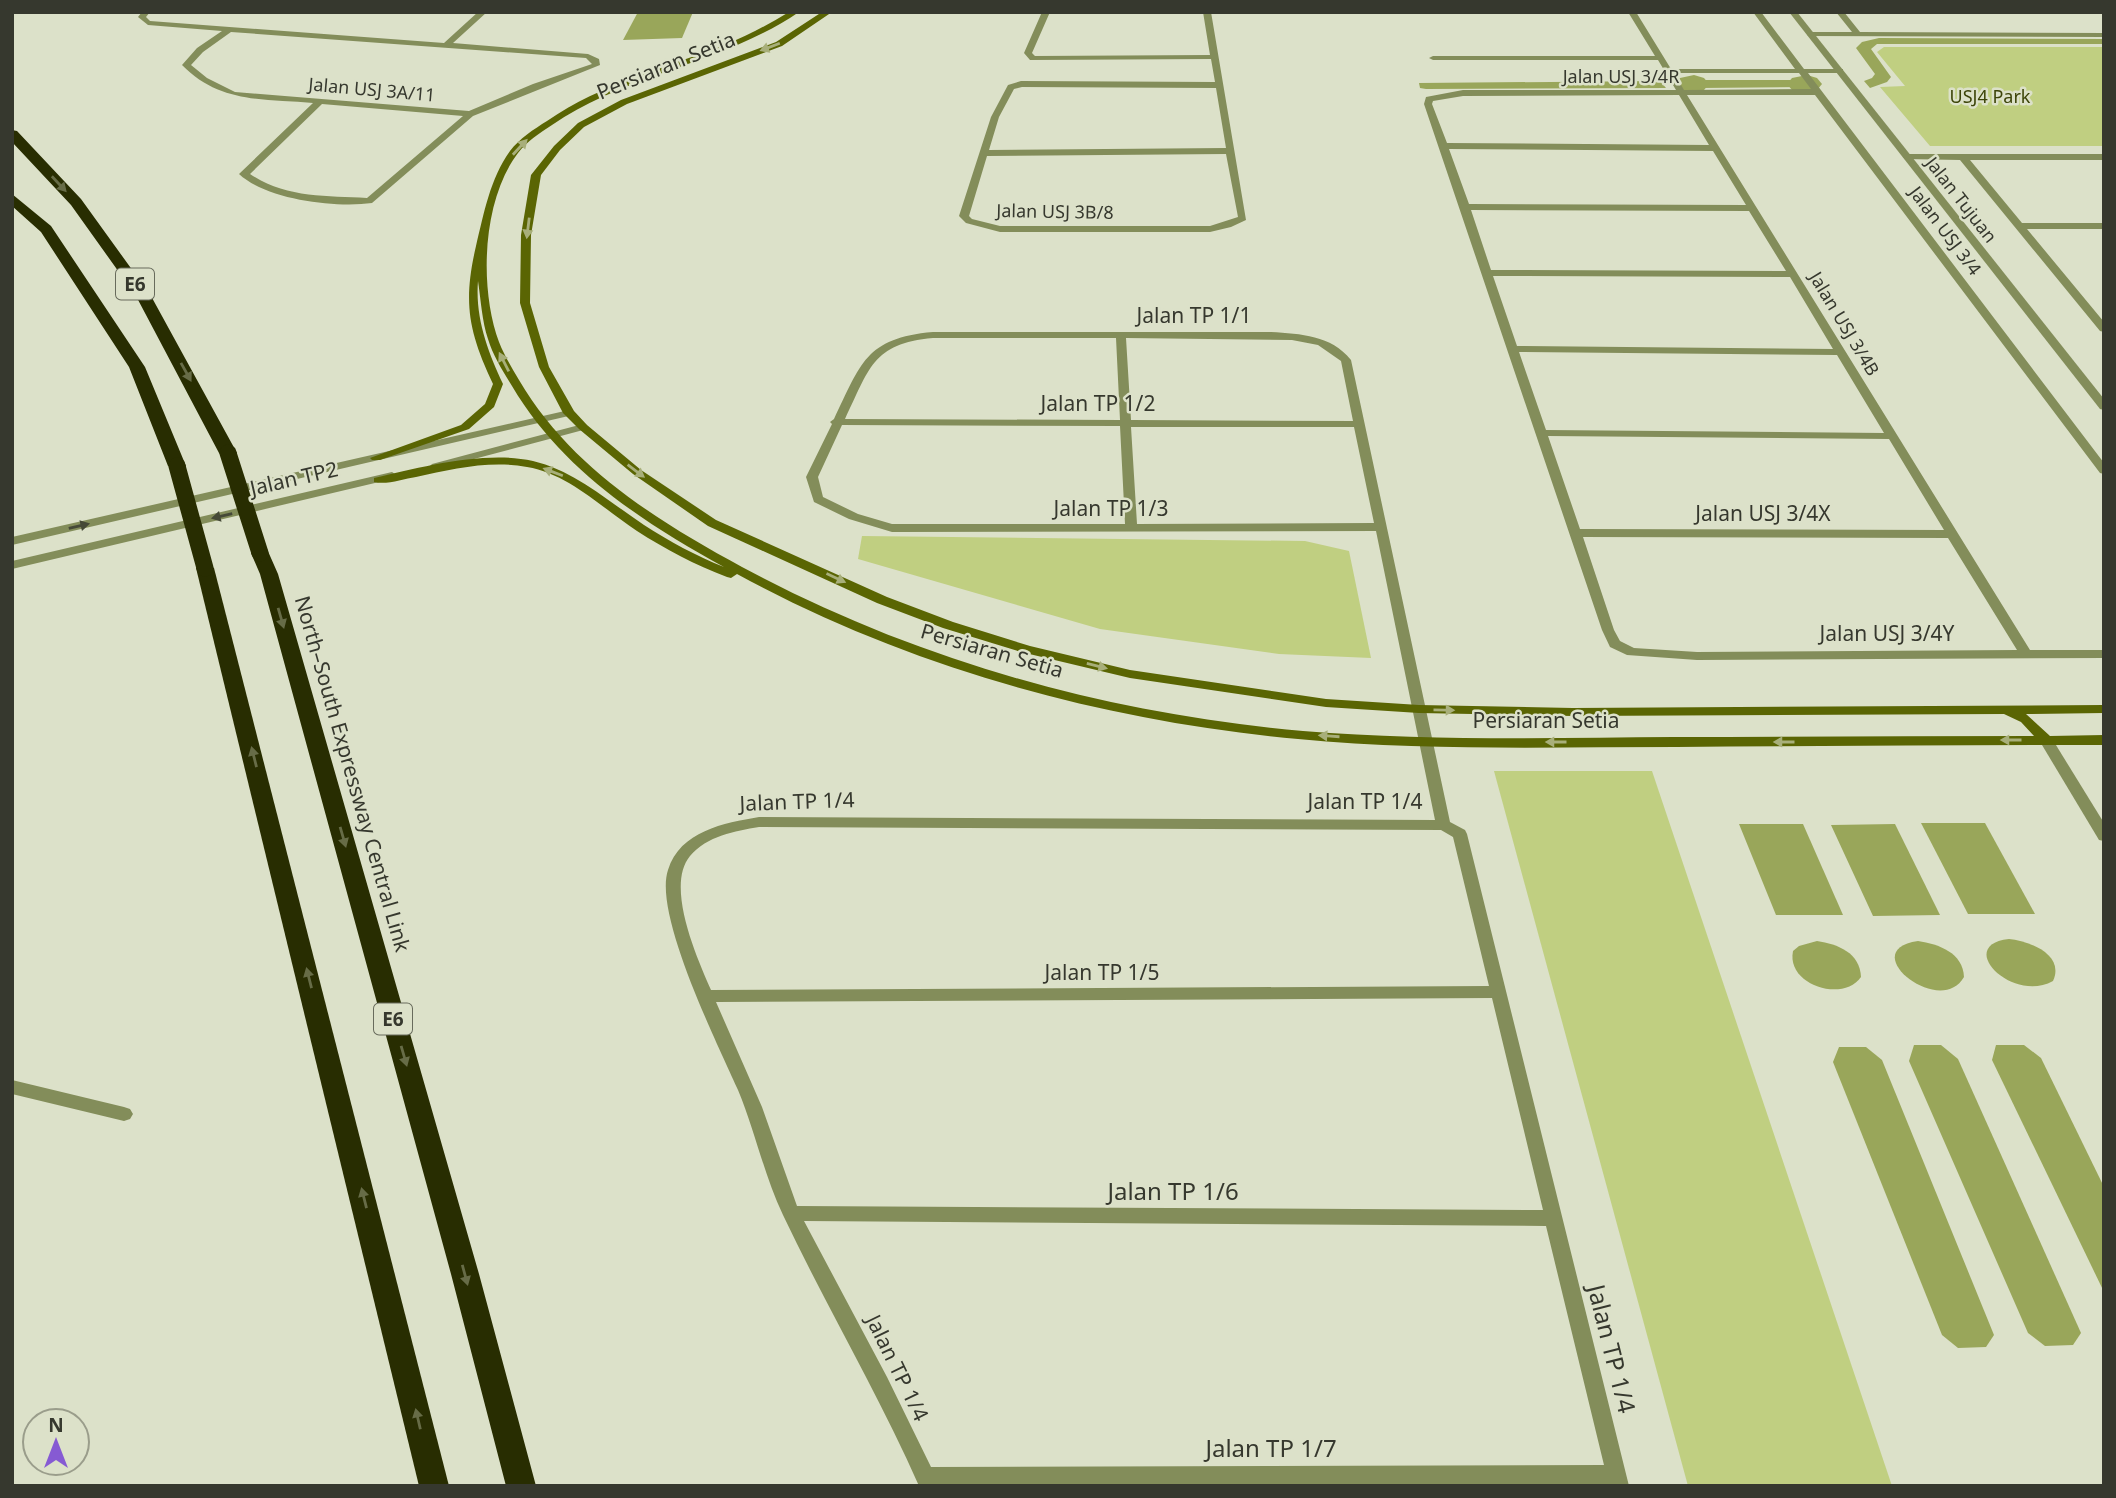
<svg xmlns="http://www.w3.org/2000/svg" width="2116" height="1498" font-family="'Noto Sans',sans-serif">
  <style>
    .green { fill: #c0cf81 }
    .water { fill: #99a65a }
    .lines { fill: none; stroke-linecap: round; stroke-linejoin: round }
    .river { fill: #99a65a; fill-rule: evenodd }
    .minor { fill: #838d5a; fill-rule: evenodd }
    .tertiary { fill: #838d5a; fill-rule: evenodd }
    .secondary { fill: #5a6503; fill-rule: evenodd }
    .motorway { fill: #282d01; fill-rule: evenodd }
    .motorway-bridge { stroke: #282d01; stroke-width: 17 }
    .oneway { fill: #a8af7a }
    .oneway2 { fill: #676c47 }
    .oneway3 { fill: #454937 }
    .labels { text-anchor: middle; stroke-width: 5; stroke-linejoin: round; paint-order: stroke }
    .far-street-label { font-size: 18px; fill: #36382e; stroke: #dce1c9 }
    .far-park-label { font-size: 18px; fill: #3c4408; stroke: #dce1c9 }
    .shield { fill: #dce1c9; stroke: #686b5c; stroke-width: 2 }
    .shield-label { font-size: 19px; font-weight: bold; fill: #36382e }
    .street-label { font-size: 21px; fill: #36382e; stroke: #dce1c9 }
    .near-street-label { font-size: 24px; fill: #36382e; stroke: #dce1c9 }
  </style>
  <rect width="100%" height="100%" fill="#dce1c9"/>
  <g class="green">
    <polygon points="1884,47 2104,47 2104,146 1930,146 1880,87 1905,86 1877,52"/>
    <polygon points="862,536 1305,541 1349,551 1371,658 1279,654 1100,629 858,559"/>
    <polygon points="1494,771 1652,771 1892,1486 1688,1486"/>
  </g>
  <g class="water">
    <polygon points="638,12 693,12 682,38 623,40"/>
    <polygon points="1879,38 2104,39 2104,44 1877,44 1871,49 1891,77 1887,82 1870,88 1864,81 1872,78 1875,74 1856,48 1862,42"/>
    <polygon points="1695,80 1796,80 1804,87 1700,88 1692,82"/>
    <polygon points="1660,81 1666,88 1426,89 1420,88 1419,83"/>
    <polygon points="1921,823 1985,823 2035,914 1968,914"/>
    <polygon points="1739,824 1803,824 1843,915 1776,915"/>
    <polygon points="1895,824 1940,915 1873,916 1831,825"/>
    <path d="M2009 939C2030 941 2065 955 2053 981 2012 1004 1954 945 2009 939Z"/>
    <path d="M1817 941C1838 944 1860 953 1861 977 1843 1003 1786 985 1793 951L1799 946Z"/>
    <path d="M1918 941C1939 944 1963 953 1964 977 1940 1019 1854 950 1918 941Z"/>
    <polygon points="1914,1045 1941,1045 1958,1059 2081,1333 2073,1345 2045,1346 2028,1333 1909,1061"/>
    <polygon points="1996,1045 2024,1045 2041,1058 2104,1187 2104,1292 1992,1060"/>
    <polygon points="1839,1047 1866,1047 1882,1060 1994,1335 1986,1347 1958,1348 1942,1335 1833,1062"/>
  </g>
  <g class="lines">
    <g class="river">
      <polygon points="1694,75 1704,78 1709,84 1704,90 1694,93 1680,90 1675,84 1680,78"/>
      <polygon points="1807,75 1817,78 1822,84 1817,90 1807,93 1792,90 1787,84 1792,78"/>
    </g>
    <g class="minor">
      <path d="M142 12H150L146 17 150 21 444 43 478 12H487L453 43 588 54 599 59 600 65 473 116 372 203C336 208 267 200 239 174L313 103C263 99 219 103 182 65L197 48 222 31 148 25 138 17ZM231 32 586 58 592 64 533 84 469 111 235 92 207 78 191 65 203 52ZM322 104 463 116 367 198C326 196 285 198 250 174Z"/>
      <path d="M1042 12H1050L1032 53 1035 56 1210 55 1203 12H1211L1246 220 1231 227 1210 232H1000L966 223 959 216 991 117 1008 85 1021 81 1215 82 1211 59 1030 60 1024 53ZM1022 87 1216 88 1226 148 989 150 999 117 1014 89ZM1226 154 1238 217 1210 226H1000L972 219 969 216 987 156Z"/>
      <path d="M1628 12H1636L1671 69H1795L1753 12H1761L1804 69H1843V73H1808L2104 463V474L2100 473 1815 95H1687L2030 650H2104V658L1697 660 1627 655 1610 647 1602 630 1424 104 1426 97 1463 90H1676L1658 60H1433L1429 58 1433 56H1655ZM1674 73H1799L1811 89 1684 90ZM1679 95 1709 145 1447 143 1432 104 1433 101 1463 96ZM1449 149 1713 151 1746 205 1469 204ZM1471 210 1749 211 1786 271 1491 270ZM1493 276 1790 277 1833 349 1517 346ZM1519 352 1837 355 1884 433 1546 430ZM1548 436 1889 439 1944 530 1580 529ZM1583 537 1948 538 2017 650 1697 652 1634 648 1620 641 1614 630Z"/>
      <polygon points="1836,12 1844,12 1860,32 2104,33 2104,37 1808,36 1807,34 1811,32 1852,32"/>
      <polygon points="1908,154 2104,154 2104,160 1970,160 2022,223 2104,223 2104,229 2027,229 2104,322 2104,332 2100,331 1960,160 1905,159 1903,157"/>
      <path d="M933 332H1271C1301 334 1331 335 1351 360L1450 822 1465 830 1467 834 1629 1486H1609L1608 1484 919 1486C878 1393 826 1306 783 1215 764 1175 755 1131 738 1090 718 1045 653 914 668 870 680 831 724 823 759 817L1435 820 1376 531 892 532 849 519 814 502 806 477 832 424 830 422 834 419C861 364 865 338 933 332ZM933 338H1116L1120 420 845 419C869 370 872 343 933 338ZM1126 338 1292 340 1318 345 1341 361 1353 421 1131 420ZM842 425 1120 426 1125 524H892L858 514 823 497 818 477ZM1131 427H1354L1374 523 1137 524ZM759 827 1441 830 1453 837 1489 986 711 990C697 958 665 886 690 856 707 836 735 831 759 827ZM1492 998 1543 1210 797 1206 762 1107 716 1002ZM804 1221 1546 1226 1604 1465 931 1467 887 1377Z"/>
      <polygon points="2046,735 2051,737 2104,823 2104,841 2099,840 2039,740"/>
      <polygon points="12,1080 124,1107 130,1109 133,1114 130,1119 124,1121 12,1094"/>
    </g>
    <g class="tertiary">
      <polygon points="1789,12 1797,12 2104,399 2104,410 2100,409"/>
      <polygon points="569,410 575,413 573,415 12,545 12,537"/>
      <polygon points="583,424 587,425 587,429 436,469 430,466 432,464"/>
      <polygon points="392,472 398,476 396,478 12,569 12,561"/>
    </g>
    <path class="secondary" d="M789 12H799C723 64 628 73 552 125 540 133 527 141 518 153 482 200 479 288 499 342 504 355 512 368 519 380 570 467 656 520 742 567 914 660 1108 714 1303 731 1427 741 1551 738 1674 737 1794 737 1914 736 2034 736L2021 722 2004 714 1573 716 1419 713 1326 707 1130 678 1021 652 943 628 877 603 708 526 633 474 579 429 563 413 539 367 520 303 521 235 531 175 554 146 578 123 621 100 776 42 822 12H832L782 46 627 104 584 127 560 150 541 175 531 235 530 303 549 367 574 411 587 425 641 470 716 520 887 597 953 622 1030 646 1130 670 1326 699 1419 705 1573 708 2104 705V713L2026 714 2050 736 2104 735V745C1961 745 1819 746 1676 747 1550 747 1424 751 1298 739 1103 721 909 668 737 574L731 578 727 577C695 565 665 549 637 531 602 508 569 474 527 467 490 460 452 469 416 477 403 479 387 485 374 482V478C421 467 486 450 533 461 575 471 608 501 644 525 669 541 696 556 724 567 642 522 561 469 512 386 503 371 493 356 488 339 482 321 481 301 478 281 475 318 488 352 503 384L494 407 469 429 380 460H372L370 458 461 425 485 404 493 384C468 331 463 302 476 246 484 213 490 179 510 151 519 139 534 129 547 121 602 83 666 68 727 44 749 35 769 24 789 12Z"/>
    <g class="motorway">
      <polygon points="12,130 17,131 81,199 151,296 237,453 234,457 222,457 219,453 136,296 71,205 12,142"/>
      <polygon points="12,194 51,226 145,367 186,466 183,470 177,471 168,466 129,367 41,232 12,206"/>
      <polygon points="260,547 267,549 278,574 479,1274 536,1486 506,1486 451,1274 260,574 251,553"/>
      <polygon points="205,562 214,568 449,1486 419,1486 196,568"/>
    </g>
    <g class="motorway-bridge">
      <polyline points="228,453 260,553"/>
      <polyline points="177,466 205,568"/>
    </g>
  </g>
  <defs><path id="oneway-solid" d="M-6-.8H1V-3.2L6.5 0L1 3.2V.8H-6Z" transform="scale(1.75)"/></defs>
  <g class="oneway">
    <use href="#oneway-solid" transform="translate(770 47) rotate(159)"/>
    <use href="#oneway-solid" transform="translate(520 147) rotate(-47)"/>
    <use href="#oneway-solid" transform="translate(528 228) rotate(97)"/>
    <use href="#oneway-solid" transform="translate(504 362) rotate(-117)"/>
    <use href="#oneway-solid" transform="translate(636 471) rotate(37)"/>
    <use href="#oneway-solid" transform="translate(553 472) rotate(-159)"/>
    <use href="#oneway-solid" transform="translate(836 578) rotate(25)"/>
    <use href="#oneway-solid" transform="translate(1097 666) rotate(14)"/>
    <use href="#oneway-solid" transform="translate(1444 710) rotate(1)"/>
    <use href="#oneway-solid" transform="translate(1329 736) rotate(-176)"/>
    <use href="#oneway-solid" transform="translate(2011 740) rotate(180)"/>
    <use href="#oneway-solid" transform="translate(1556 742) rotate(-180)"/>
    <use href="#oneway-solid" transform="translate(1784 742) rotate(180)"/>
  </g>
  <g class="oneway2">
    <use href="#oneway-solid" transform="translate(59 184) rotate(47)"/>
    <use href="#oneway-solid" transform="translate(186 372) rotate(61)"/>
    <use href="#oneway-solid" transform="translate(281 618) rotate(74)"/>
    <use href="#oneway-solid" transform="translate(254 757) rotate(-104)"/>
    <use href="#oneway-solid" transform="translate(343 837) rotate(74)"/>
    <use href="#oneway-solid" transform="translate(309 978) rotate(-104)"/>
    <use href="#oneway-solid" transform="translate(404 1056) rotate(74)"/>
    <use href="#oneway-solid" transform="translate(364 1198) rotate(-104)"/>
    <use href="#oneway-solid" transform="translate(465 1275) rotate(75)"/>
    <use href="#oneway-solid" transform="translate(418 1419) rotate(-103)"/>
  </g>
  <g class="oneway3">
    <use href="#oneway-solid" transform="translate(222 516) rotate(167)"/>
    <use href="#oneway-solid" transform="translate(79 526) rotate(-13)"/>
  </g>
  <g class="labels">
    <g class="far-street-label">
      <text x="1621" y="83">Jalan USJ 3/4R</text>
      <text transform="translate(372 90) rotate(5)" y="6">Jalan USJ 3A/11</text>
      <text transform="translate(1961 200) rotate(52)" y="6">Jalan Tujuan</text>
      <text transform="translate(1055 212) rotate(1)" y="6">Jalan USJ 3B/8</text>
      <text transform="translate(1945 231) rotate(53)" y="6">Jalan USJ 3/4</text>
      <text transform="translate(1844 324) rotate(59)" y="6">Jalan USJ 3/4B</text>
    </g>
    <g class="far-park-label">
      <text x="1990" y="103">USJ4 Park</text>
    </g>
    <g class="shield">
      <rect x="116" y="268.5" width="38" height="31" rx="5"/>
      <rect x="374" y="1003.5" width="38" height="31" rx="5"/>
    </g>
    <g class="shield-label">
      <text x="135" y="291">E6</text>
      <text x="393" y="1026">E6</text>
    </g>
    <g class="street-label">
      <text transform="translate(666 66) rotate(-22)" y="7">Persiaran Setia</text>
      <text x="1194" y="323">Jalan TP 1/1</text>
      <text x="1098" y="411">Jalan TP 1/2</text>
      <text transform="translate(294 479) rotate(-13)" y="7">Jalan TP2</text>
      <text x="1111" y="516">Jalan TP 1/3</text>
      <text x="1763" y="521">Jalan USJ 3/4X</text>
      <text x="1887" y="641">Jalan USJ 3/4Y</text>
      <text transform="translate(992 651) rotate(16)" y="7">Persiaran Setia</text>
      <text x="1546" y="728">Persiaran Setia</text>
      <text transform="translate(352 774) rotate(74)" y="7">North–South Expressway Central Link</text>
      <text transform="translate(797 802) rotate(-2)" y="7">Jalan TP 1/4</text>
      <text x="1365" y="809">Jalan TP 1/4</text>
      <text x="1102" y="980">Jalan TP 1/5</text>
      <text transform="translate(897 1368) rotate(64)" y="7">Jalan TP 1/4</text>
    </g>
    <g class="near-street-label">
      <text x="1173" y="1200">Jalan TP 1/6</text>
      <text transform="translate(1611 1349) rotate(76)" y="8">Jalan TP 1/4</text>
      <text x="1271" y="1457">Jalan TP 1/7</text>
    </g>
  </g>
  <rect width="2116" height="1498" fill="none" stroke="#36382e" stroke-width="28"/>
  <g transform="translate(56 1442)"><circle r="33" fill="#dce1c9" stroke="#9a9d8b" stroke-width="2"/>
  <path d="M0-5L12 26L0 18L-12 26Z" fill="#865ad3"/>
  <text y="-10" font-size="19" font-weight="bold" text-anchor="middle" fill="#36382e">N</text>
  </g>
</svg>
